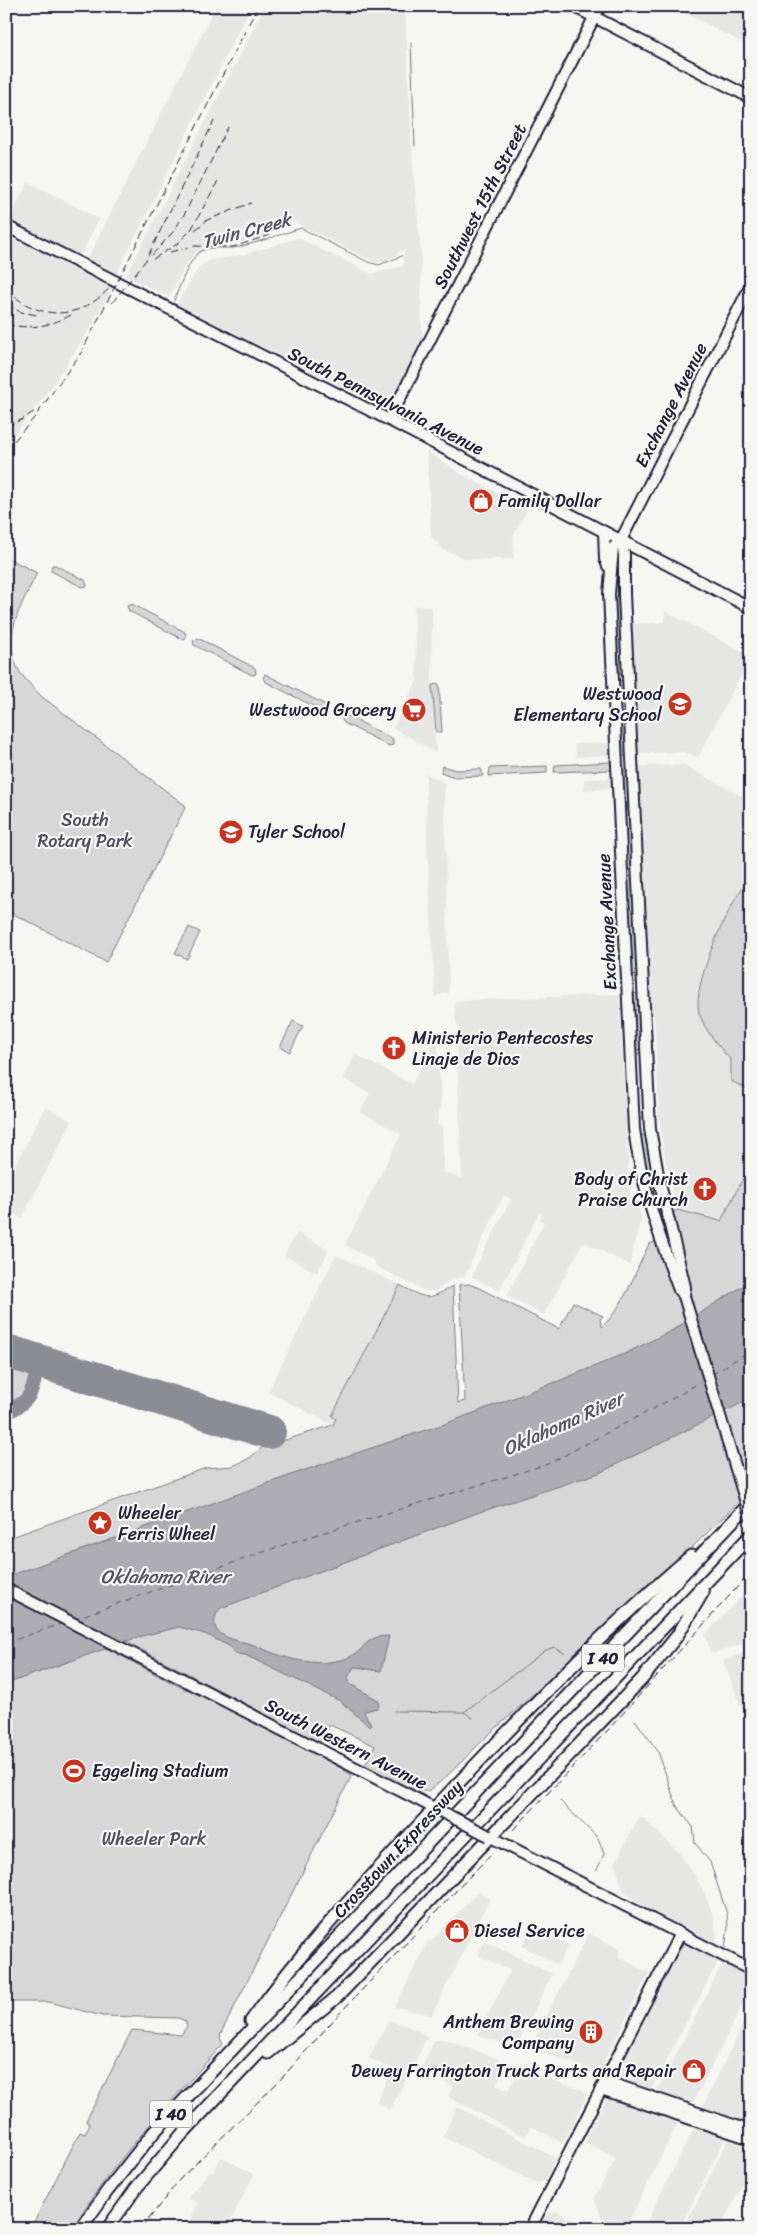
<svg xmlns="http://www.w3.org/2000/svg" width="757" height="2235" font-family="Sriracha,sans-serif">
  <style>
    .built { fill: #e6e6e4 }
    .green { fill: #d7d7d7; stroke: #7c7c89 }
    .water { fill: #adadb3; stroke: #757583 }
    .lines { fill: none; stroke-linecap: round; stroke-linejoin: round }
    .stream { stroke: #757583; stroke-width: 1 }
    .ferry { stroke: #535365; stroke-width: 1; stroke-dasharray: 6 5; stroke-linecap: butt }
    .taxiway { stroke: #8c8c96; stroke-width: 14 }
    .runway { stroke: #8c8c96; stroke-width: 34 }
    .major-casing { stroke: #22223b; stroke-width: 14 }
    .highway-casing { stroke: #22223b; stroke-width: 15 }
    .major { stroke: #f6f6f2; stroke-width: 10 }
    .highway { stroke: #f6f6f2; stroke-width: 11 }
    .rail { stroke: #22223b; stroke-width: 1; stroke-dasharray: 8 4; stroke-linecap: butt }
    .major-bridge-casing { stroke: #22223b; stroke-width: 14; stroke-linecap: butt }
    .major-bridge { stroke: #f6f6f2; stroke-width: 10 }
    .labels { text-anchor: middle; stroke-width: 4.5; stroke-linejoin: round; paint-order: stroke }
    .shield { fill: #f6f6f2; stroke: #626272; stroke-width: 1 }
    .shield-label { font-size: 16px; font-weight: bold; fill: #22223b }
    .street-label { font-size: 18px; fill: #22223b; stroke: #f6f6f2 }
    .poi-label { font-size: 18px; fill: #22223b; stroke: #f6f6f2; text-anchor: start }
    .park-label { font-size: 18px; fill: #4f4f62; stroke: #f6f6f2 }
    .water-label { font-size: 19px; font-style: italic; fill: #535365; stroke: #f6f6f2 }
  </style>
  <rect width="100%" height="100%" fill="#f6f6f2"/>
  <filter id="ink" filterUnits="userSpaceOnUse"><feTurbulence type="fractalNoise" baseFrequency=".02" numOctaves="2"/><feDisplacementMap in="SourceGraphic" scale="10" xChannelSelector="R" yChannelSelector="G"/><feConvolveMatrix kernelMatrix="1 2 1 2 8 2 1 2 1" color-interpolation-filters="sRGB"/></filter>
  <g filter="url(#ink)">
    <g class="built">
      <polygon points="216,6 251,6 116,275 89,261 89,256"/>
      <polygon points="265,6 405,6 412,155 421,255 422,344 389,406 385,408 177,304 199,267 210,260 243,255 298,238 372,274 403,266 404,250 385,262 374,262 286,218 264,235 238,243 210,243 196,252 186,265 169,297 126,276"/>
      <polygon points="671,6 751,6 751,47"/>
      <polygon points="28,182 99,219 83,252 77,256 11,222 11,217"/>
      <polygon points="6,232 113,286 92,325 52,386 21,426 6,442"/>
      <polygon points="427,451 458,472 527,509 513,537 514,559 467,559 444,550 431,536"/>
      <polygon points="414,606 432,607 432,685 436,753 393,728 417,681"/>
      <polygon points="665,611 751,656 698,757 684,752 637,753 631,624 665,622"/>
      <polygon points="609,743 610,755 576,757 575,744"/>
      <polygon points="684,765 751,801 751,875 740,888 707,958 701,979 699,1012 719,1048 732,1060 731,1081 751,1091 751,1163 721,1221 677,1210 665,1158 659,1118 654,1015 647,1015 648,981 638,766"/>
      <polygon points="426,773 444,783 449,993 435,996 427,842"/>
      <polygon points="611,778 612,789 584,790 584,779"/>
      <polygon points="619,994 630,1198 638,1200 641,1217 630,1265 583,1242 544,1315 507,1296 544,1222 541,1220 542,1214 539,1213 499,1291 472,1277 475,1268 511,1199 504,1195 464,1277 452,1279 436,1291 425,1291 376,1266 373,1260 345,1245 401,1134 360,1112 370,1093 344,1079 355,1054 412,1084 432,1045 433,1042 438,1043 441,1102 437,1124 442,1126 444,1172 462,1178 456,1034 460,1030 456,1023 454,1001"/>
      <polygon points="45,1107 72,1121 22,1218 6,1210 6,1184"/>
      <polygon points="297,1233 324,1247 328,1252 317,1273 284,1255"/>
      <polygon points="336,1255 400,1285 332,1416 336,1419 333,1425 268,1392"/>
      <polygon points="751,1586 751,1641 712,1654 705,1635"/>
      <polygon points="751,1650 751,1704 742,1708 723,1661"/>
      <polygon points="640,1815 678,1852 693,1872 703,1890 713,1915 717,1934 716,1944 640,1905 623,1890 615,1863"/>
      <polygon points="478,1892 490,1898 432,2015 395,2007 428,1941 431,1941"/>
      <polygon points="532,1927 568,1945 558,1965 522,1946"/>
      <polygon points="589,1933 621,1950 618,1957 649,1973 599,2072 537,2051 534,2045 535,2039"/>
      <polygon points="485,1941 552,1974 516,2048 478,2035 510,1971 478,1955"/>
      <polygon points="683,1943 718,1962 651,2090 616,2077"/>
      <polygon points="724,1961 751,1975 751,1988 693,2102 687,2105 656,2093"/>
      <polygon points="751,2008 751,2128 704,2110 703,2106"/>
      <polygon points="389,2020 417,2030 427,2038 390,2110 376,2102 392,2069 369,2058"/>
      <polygon points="435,2040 446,2040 499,2059 503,2070 496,2085 508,2090 520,2069 582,2090 586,2097 563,2143 531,2126 525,2137 448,2097 453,2086 420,2070"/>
      <polygon points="607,2098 678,2123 626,2227 622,2228 602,2218 594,2199 616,2158 584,2142"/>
      <polygon points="457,2107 556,2158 545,2181 536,2183 443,2137"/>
      <polygon points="694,2128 725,2139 679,2229 643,2229"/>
      <polygon points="728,2140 751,2149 751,2167 720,2229 683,2229"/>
      <polygon points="221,2157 254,2174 229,2224 237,2229 185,2229 198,2203 187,2198 209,2172 213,2173"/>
      <polygon points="555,2211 582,2225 580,2229 540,2229 548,2214"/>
    </g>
    <g class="green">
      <path d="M6 557 37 573C24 600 4 631 15 662 19 675 32 686 41 696L186 806 106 962 6 910Z"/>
      <polygon points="52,565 55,565 85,580 87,586 82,587 51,571"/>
      <polygon points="617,596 620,602 625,674 615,674 613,602"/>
      <polygon points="132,604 185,632 186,638 182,639 129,611 127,606"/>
      <polygon points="198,638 255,668 256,674 252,675 194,645 193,641"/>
      <polygon points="265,674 324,704 325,708 321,710 266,682 263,678"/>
      <polygon points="624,680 628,755 621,757 616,681"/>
      <polygon points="439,684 442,732 436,732 432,685"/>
      <polygon points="343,716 348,716 393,739 393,745 389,746 344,723 342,720"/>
      <polygon points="611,762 612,770 554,772 555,765"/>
      <polygon points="442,766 456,770 481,769 483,776 454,777 441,772"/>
      <polygon points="547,766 547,773 489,776 490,768"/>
      <path d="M624 770 627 772C629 821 634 871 636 921L633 924 628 923 622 771Z"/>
      <path d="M751 875V1091L731 1081V1060C720 1049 704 1029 699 1013 691 983 731 899 751 875Z"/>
      <polygon points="189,927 200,932 187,959 175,953"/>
      <polygon points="630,931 636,933 637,982 630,983 629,933"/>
      <polygon points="631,993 639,994 642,1050 639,1054 635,1054"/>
      <polygon points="293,1021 303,1026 290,1052 280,1047"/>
      <polygon points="644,1135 647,1138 658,1200 650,1193 639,1137"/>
      <path d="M751 1163V1490C668 1572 581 1652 494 1730 483 1739 436 1790 427 1791 411 1793 380 1772 365 1765L375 1746 330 1725 320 1743 125 1641 106 1648 184 1689 191 1690 329 1761 352 1775 221 2033 220 2038 223 2044C169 2104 113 2160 72 2229L31 2228 80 2132 85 2134 90 2124 86 2121 132 2030 181 2035 187 2026 185 2021 178 2018 102 2016 49 2002H6V1539L206 1468 233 1466 248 1459 263 1447 333 1425 336 1419 332 1416 400 1285C428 1300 426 1301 453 1286L458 1403 465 1401 459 1285 469 1284 477 1287 559 1329 573 1302 603 1316 600 1319 602 1327C625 1305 635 1272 649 1244L655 1242 658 1244 677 1295 690 1291 671 1214 677 1210 721 1221Z"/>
      <path d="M6 1364 31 1373C25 1391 25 1396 6 1404Z"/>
    </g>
    <path class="water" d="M751 1281V1397L740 1404 599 1473 477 1513 221 1608C214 1615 211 1627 221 1634 231 1641 243 1641 254 1645 282 1658 316 1669 347 1658 368 1650 362 1636 389 1636L381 1671C371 1671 364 1667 354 1667L348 1677 350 1684 378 1700 379 1706 377 1708 365 1711 364 1713 372 1725 369 1726 340 1701 245 1655 235 1654 229 1646 205 1634 179 1627 138 1637 6 1684V1577L305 1470 447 1423 561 1380 622 1355 671 1331Z"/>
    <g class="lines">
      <g class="stream">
        <polyline points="411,43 415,146"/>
        <path d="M174 301C178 290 190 257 201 251 213 245 227 250 239 247 260 242 281 234 301 228L368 262 379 265 402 256"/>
        <polyline points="394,1711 464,1712 473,1718"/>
        <polyline points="464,1712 546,1650 554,1647 564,1653"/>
        <polyline points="635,1720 658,1751 676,1805 693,1827 695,1843 710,1862 727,1914 728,1928 725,1948"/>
        <polyline points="560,1801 598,1838 604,1854 597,1870"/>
      </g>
      <g class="ferry">
        <polyline points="713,1374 751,1350"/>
        <polyline points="74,1619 289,1543 548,1464 681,1394 703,1380"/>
        <polyline points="6,1643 63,1623"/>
      </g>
      <path class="taxiway" d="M6 1413C35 1400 32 1389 39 1361"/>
      <polyline class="runway" points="6,1351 269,1432"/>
      <defs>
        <g id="major">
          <polyline points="573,6 751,98"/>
          <polyline points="6,226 389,420 751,608"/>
          <polyline points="389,420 600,6"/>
          <polyline points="604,532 605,559 608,566"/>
          <polyline points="621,540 624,554 624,594 650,1129 659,1180 685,1287 684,1296"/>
          <path d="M684 1296 679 1290C659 1236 641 1185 634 1129L609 594 613 548 621 540 751 285"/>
          <polyline points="6,1589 442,1812"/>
          <polyline points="489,1836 751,1970"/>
          <polyline points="605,2081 751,2131"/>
          <polyline points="601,2089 751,2139"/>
          <polyline points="530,2229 680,1934"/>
        </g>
        <g id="highway">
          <path d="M251 2021C309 1940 378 1869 446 1796 525 1713 604 1630 691 1556"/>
          <polyline points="268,2053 337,1997 642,1679 677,1636 703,1592"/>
          <polyline points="80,2229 108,2190 154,2132 751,1502"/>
          <polyline points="107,2229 137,2187 183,2133 751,1535"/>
        </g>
      </defs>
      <use href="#major" class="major-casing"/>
      <use href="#highway" class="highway-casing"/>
      <use href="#major" class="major"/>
      <use href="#highway" class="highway"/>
      <g class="rail">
        <polyline points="195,230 207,220 251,203"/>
        <polyline points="170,252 194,246 233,247 270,235"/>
        <polyline points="152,255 173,232 185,213 228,127"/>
        <polyline points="153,259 177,244 191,230 219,179"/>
        <path d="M6 289C39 322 82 321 112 285"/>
        <polyline points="112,303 146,260 214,121"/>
        <polyline points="6,305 21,312 37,315"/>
        <path d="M6 324C30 330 50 326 71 315"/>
        <polyline points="6,427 23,419 35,411"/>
        <polyline points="6,450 34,418 81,353 258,6"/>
        <polyline points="513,1830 607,1731 751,1572"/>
        <polyline points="141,2229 180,2179 280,2080 338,2015 493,1852"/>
      </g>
      <defs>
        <g id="major-bridge">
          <polyline points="684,1296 751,1519"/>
          <polyline points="442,1812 489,1836"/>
        </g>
      </defs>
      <use href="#major-bridge" class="major-bridge-casing"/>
      <use href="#major-bridge" class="major-bridge"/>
    </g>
  </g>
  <defs>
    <symbol id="shop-disc" viewBox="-11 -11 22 22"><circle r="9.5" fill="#c8321e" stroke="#f6f6f2"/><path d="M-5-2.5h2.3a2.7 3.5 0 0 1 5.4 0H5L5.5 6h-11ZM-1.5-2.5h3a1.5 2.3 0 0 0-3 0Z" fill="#fff"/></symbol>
    <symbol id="school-disc" viewBox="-11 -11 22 22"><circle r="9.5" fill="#c8321e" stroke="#f6f6f2"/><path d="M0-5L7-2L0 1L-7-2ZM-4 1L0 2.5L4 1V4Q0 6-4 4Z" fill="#fff"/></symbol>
    <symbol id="supermarket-disc" viewBox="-11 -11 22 22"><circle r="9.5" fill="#c8321e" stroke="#f6f6f2"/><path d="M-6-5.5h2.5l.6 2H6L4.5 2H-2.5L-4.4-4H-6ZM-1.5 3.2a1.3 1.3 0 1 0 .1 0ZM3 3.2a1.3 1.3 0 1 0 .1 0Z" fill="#fff"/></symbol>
    <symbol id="church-disc" viewBox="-11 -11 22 22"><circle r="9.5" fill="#c8321e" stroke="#f6f6f2"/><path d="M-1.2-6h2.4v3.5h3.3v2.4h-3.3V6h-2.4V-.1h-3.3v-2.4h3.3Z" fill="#fff"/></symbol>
    <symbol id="sight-disc" viewBox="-11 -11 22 22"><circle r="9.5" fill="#c8321e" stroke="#f6f6f2"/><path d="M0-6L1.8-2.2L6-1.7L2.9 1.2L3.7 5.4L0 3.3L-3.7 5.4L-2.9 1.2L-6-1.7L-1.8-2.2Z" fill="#fff"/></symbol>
    <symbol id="stadium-disc" viewBox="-11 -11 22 22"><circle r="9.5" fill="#c8321e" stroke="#f6f6f2"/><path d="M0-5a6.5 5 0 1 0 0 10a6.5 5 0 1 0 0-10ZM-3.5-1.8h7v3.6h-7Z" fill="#fff"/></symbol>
    <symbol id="building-disc" viewBox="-11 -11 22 22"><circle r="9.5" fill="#c8321e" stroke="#f6f6f2"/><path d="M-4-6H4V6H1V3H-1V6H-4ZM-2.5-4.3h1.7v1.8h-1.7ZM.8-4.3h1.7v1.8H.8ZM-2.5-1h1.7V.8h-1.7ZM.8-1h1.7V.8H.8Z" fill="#fff"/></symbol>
  </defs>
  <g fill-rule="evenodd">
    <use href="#shop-disc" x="467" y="487" width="28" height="28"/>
    <use href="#school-disc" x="666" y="690" width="28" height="28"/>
    <use href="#supermarket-disc" x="400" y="696" width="28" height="28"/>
    <use href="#school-disc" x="217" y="818" width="28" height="28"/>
    <use href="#church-disc" x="380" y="1034" width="28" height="28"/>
    <use href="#church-disc" x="691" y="1175" width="28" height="28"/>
    <use href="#sight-disc" x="86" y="1509" width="28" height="28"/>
    <use href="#stadium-disc" x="60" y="1757" width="28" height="28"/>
    <use href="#shop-disc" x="443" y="1917" width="28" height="28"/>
    <use href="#building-disc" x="577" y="2018" width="28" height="28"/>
    <use href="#shop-disc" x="680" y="2057" width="28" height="28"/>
  </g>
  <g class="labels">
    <g class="shield">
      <rect x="582" y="1644.5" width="42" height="27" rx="4"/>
      <rect x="150" y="2100.5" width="42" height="27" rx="4"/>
    </g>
    <g class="shield-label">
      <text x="603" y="1664">I 40</text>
      <text x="171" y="2120">I 40</text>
    </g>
    <g class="street-label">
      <text transform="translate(480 206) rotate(-63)" y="6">Southwest 15th Street</text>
      <text transform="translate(386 401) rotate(27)" y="6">South Pennsylvania Avenue</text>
      <text transform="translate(671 405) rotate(-63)" y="6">Exchange Avenue</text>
      <text transform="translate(607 922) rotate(-93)" y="6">Exchange Avenue</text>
      <text transform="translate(346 1744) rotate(27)" y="6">South Western Avenue</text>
      <text transform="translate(398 1849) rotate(-47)" y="6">Crosstown Expressway</text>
    </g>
    <g class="poi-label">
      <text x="498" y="507">Family Dollar</text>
      <text x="662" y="700" text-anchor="end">Westwood<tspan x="662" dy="21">Elementary School</tspan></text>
      <text x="396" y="716" text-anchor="end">Westwood Grocery</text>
      <text x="248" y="838">Tyler School</text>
      <text x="412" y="1044">Ministerio Pentecostes<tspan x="412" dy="21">Linaje de Dios</tspan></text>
      <text x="688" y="1185" text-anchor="end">Body of Christ<tspan x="688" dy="21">Praise Church</tspan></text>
      <text x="118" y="1519">Wheeler<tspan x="118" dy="21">Ferris Wheel</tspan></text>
      <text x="92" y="1777">Eggeling Stadium</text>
      <text x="474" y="1937">Diesel Service</text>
      <text x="574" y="2028" text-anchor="end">Anthem Brewing<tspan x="574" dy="21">Company</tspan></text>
      <text x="676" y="2077" text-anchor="end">Dewey Farrington Truck Parts and Repair</text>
    </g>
    <g class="park-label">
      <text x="85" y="826">South<tspan x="85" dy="21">Rotary Park</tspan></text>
      <text x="154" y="1845">Wheeler Park</text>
    </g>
    <g class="water-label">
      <text transform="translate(246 230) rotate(-15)" y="7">Twin Creek</text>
      <text transform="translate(563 1423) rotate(-24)" y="7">Oklahoma River</text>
      <text x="165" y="1583">Oklahoma River</text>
    </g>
  </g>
  <rect width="757" height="2235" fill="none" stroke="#f6f6f2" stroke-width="25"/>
  <rect x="12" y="12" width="732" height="2210" fill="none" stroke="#22223b" stroke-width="2" filter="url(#ink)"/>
</svg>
